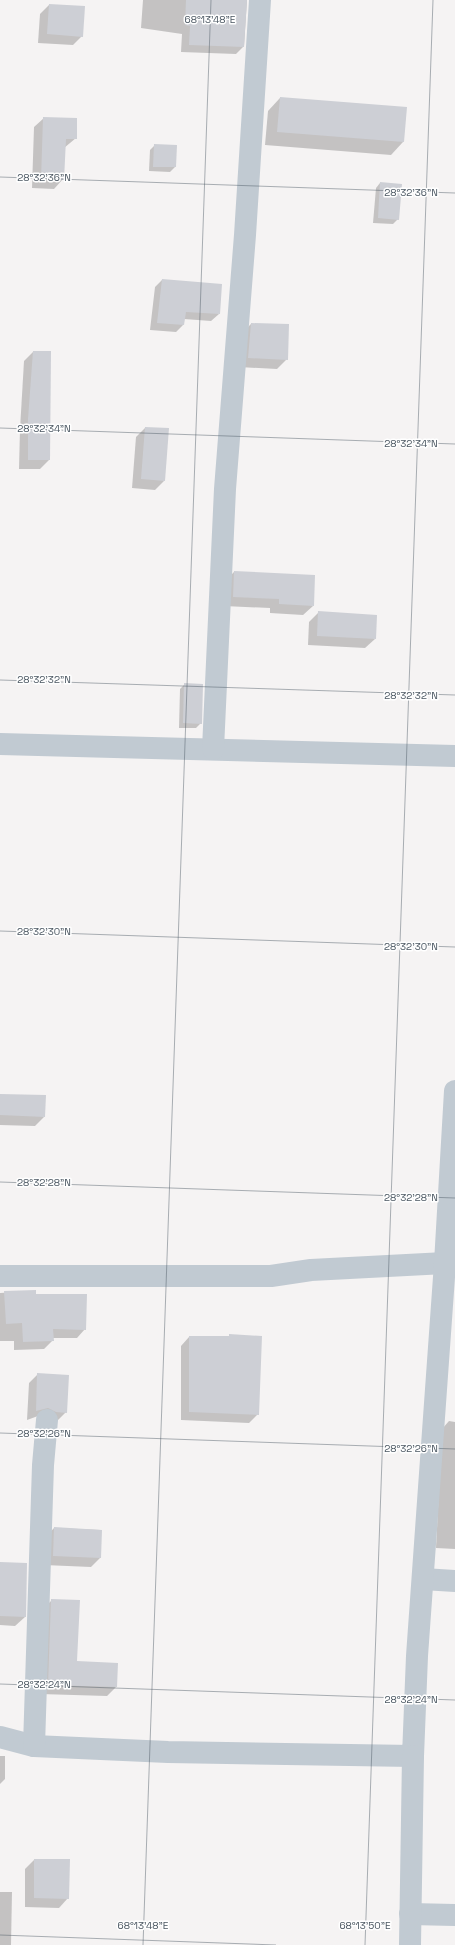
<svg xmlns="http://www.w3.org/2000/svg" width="455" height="1945" font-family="'Space Grotesk',sans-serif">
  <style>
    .shadow { fill: #0003 }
    .building { fill: #cdcfd5 }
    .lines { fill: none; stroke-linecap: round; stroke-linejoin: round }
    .minor { stroke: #c1cad2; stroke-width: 22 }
    .ticks { fill: none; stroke: #4a5661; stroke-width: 1; stroke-opacity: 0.45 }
    .ticks-label { font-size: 10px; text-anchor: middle; fill: #4a5661; stroke: #fff; stroke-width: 3; stroke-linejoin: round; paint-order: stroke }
  </style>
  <rect width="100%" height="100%" fill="#f5f3f3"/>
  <g class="shadow">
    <polygon points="143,0 247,0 244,46 236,54 181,52 182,34 141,28"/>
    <polygon points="49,5 84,7 82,36 73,45 38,43 40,14"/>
    <polygon points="280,98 406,108 403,142 391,155 265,145 268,111"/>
    <polygon points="44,118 76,138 64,148 63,179 54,189 32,188 34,127"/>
    <polygon points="155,145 175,167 170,172 149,171 150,150"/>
    <polygon points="380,183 398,219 393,224 373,223 376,188"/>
    <polygon points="162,280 219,314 211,321 184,319 183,325 176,332 150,330 155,287"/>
    <polygon points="251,324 287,359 277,369 239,367 242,333"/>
    <polygon points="33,352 49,460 40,469 19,469 20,429 24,361"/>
    <polygon points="145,428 164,481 155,490 132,488 136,437"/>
    <polygon points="234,572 313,606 303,615 270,613 270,608 224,606 225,581"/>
    <polygon points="319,612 375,639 365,648 308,645 309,622"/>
    <polygon points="185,684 201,723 196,728 179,728 180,689"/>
    <polygon points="0,1095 44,1117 35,1126 0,1125"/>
    <polygon points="35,1291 35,1295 85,1329 77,1338 53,1338 53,1340 44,1349 14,1350 14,1341 0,1341 0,1293"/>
    <polygon points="230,1335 258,1414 249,1423 181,1420 181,1346 189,1337 228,1337"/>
    <polygon points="38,1374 66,1412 57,1421 38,1416 27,1420 29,1383"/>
    <polygon points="449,1421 455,1422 455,1549 436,1548 442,1429"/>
    <polygon points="54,1528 101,1530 100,1558 91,1567 44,1565 45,1538"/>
    <polygon points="0,1563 25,1617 15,1626 0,1625"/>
    <polygon points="52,1600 76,1662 116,1687 107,1696 40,1694 42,1610"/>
    <polygon points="0,1756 5,1756 5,1779 0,1784"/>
    <polygon points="34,1860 68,1898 59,1908 25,1907 25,1869"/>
    <polygon points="0,1892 12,1892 11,1945 0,1945"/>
  </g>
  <g class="building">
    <polygon points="186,0 247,0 244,47 189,45 190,26 185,25"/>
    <polygon points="49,4 85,6 83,37 47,34"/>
    <polygon points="280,97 407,107 404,142 277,132"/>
    <polygon points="43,117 77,118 77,139 66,139 64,180 41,179"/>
    <polygon points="154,144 177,145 176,167 153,167"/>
    <polygon points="380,182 402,184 399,220 378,218"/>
    <polygon points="162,279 222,284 220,314 186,312 184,325 157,323"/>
    <polygon points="251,323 289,324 288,360 248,358"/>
    <polygon points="33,351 51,351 50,460 28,460 28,419"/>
    <polygon points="145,427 169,428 165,481 141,479"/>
    <polygon points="234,571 315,575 314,606 279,604 279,599 233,597"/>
    <polygon points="318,611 377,615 376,639 317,636"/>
    <polygon points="184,683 203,684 202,724 183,723"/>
    <polygon points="0,1094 46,1095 45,1117 0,1115"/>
    <polygon points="36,1290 36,1294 87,1294 86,1330 53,1329 54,1341 23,1342 22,1323 6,1324 4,1291"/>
    <polygon points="229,1334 262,1336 259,1415 189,1412 189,1336 229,1336"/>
    <polygon points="37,1373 69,1375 67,1413 56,1412 48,1408 36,1411"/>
    <polygon points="54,1527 102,1530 101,1558 53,1556"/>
    <polygon points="0,1562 27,1563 26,1617 0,1616"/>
    <polygon points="51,1599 80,1600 77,1661 118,1663 117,1687 48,1685"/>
    <polygon points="34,1859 70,1859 69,1899 34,1898"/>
  </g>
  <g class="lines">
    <g class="minor">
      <polyline points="0,744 455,756"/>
      <polyline points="213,749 225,489 245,235 260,0"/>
      <polyline points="0,1276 271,1276 311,1270 445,1263"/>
      <polyline points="423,1579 455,1581"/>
      <polyline points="0,1737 34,1746 168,1752 413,1756 417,1656 445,1263 455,1091"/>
      <polyline points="34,1746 43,1465 47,1420"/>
      <polyline points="410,1914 455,1915"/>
      <polyline points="410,1945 413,1756"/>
    </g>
  </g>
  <path class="ticks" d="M0 177 455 193M0 428 455 444M0 680 455 695M0 931 455 947M0 1182 455 1198M0 1433 455 1449M0 1684 455 1700M0 1935 276 1945M143 1945 211 0M365 1945 433 0"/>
  <g class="ticks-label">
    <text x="210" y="23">68°13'48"E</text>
    <text x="44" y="181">28°32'36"N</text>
    <text x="411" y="196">28°32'36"N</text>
    <text x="44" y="432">28°32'34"N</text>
    <text x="411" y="447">28°32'34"N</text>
    <text x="44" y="683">28°32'32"N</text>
    <text x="411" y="699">28°32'32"N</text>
    <text x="44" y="935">28°32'30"N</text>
    <text x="411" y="950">28°32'30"N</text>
    <text x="44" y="1186">28°32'28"N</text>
    <text x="411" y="1201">28°32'28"N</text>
    <text x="44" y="1437">28°32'26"N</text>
    <text x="411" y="1452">28°32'26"N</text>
    <text x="44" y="1688">28°32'24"N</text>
    <text x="411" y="1703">28°32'24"N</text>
    <text x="143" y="1929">68°13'48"E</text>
    <text x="365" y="1929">68°13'50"E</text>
  </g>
</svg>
